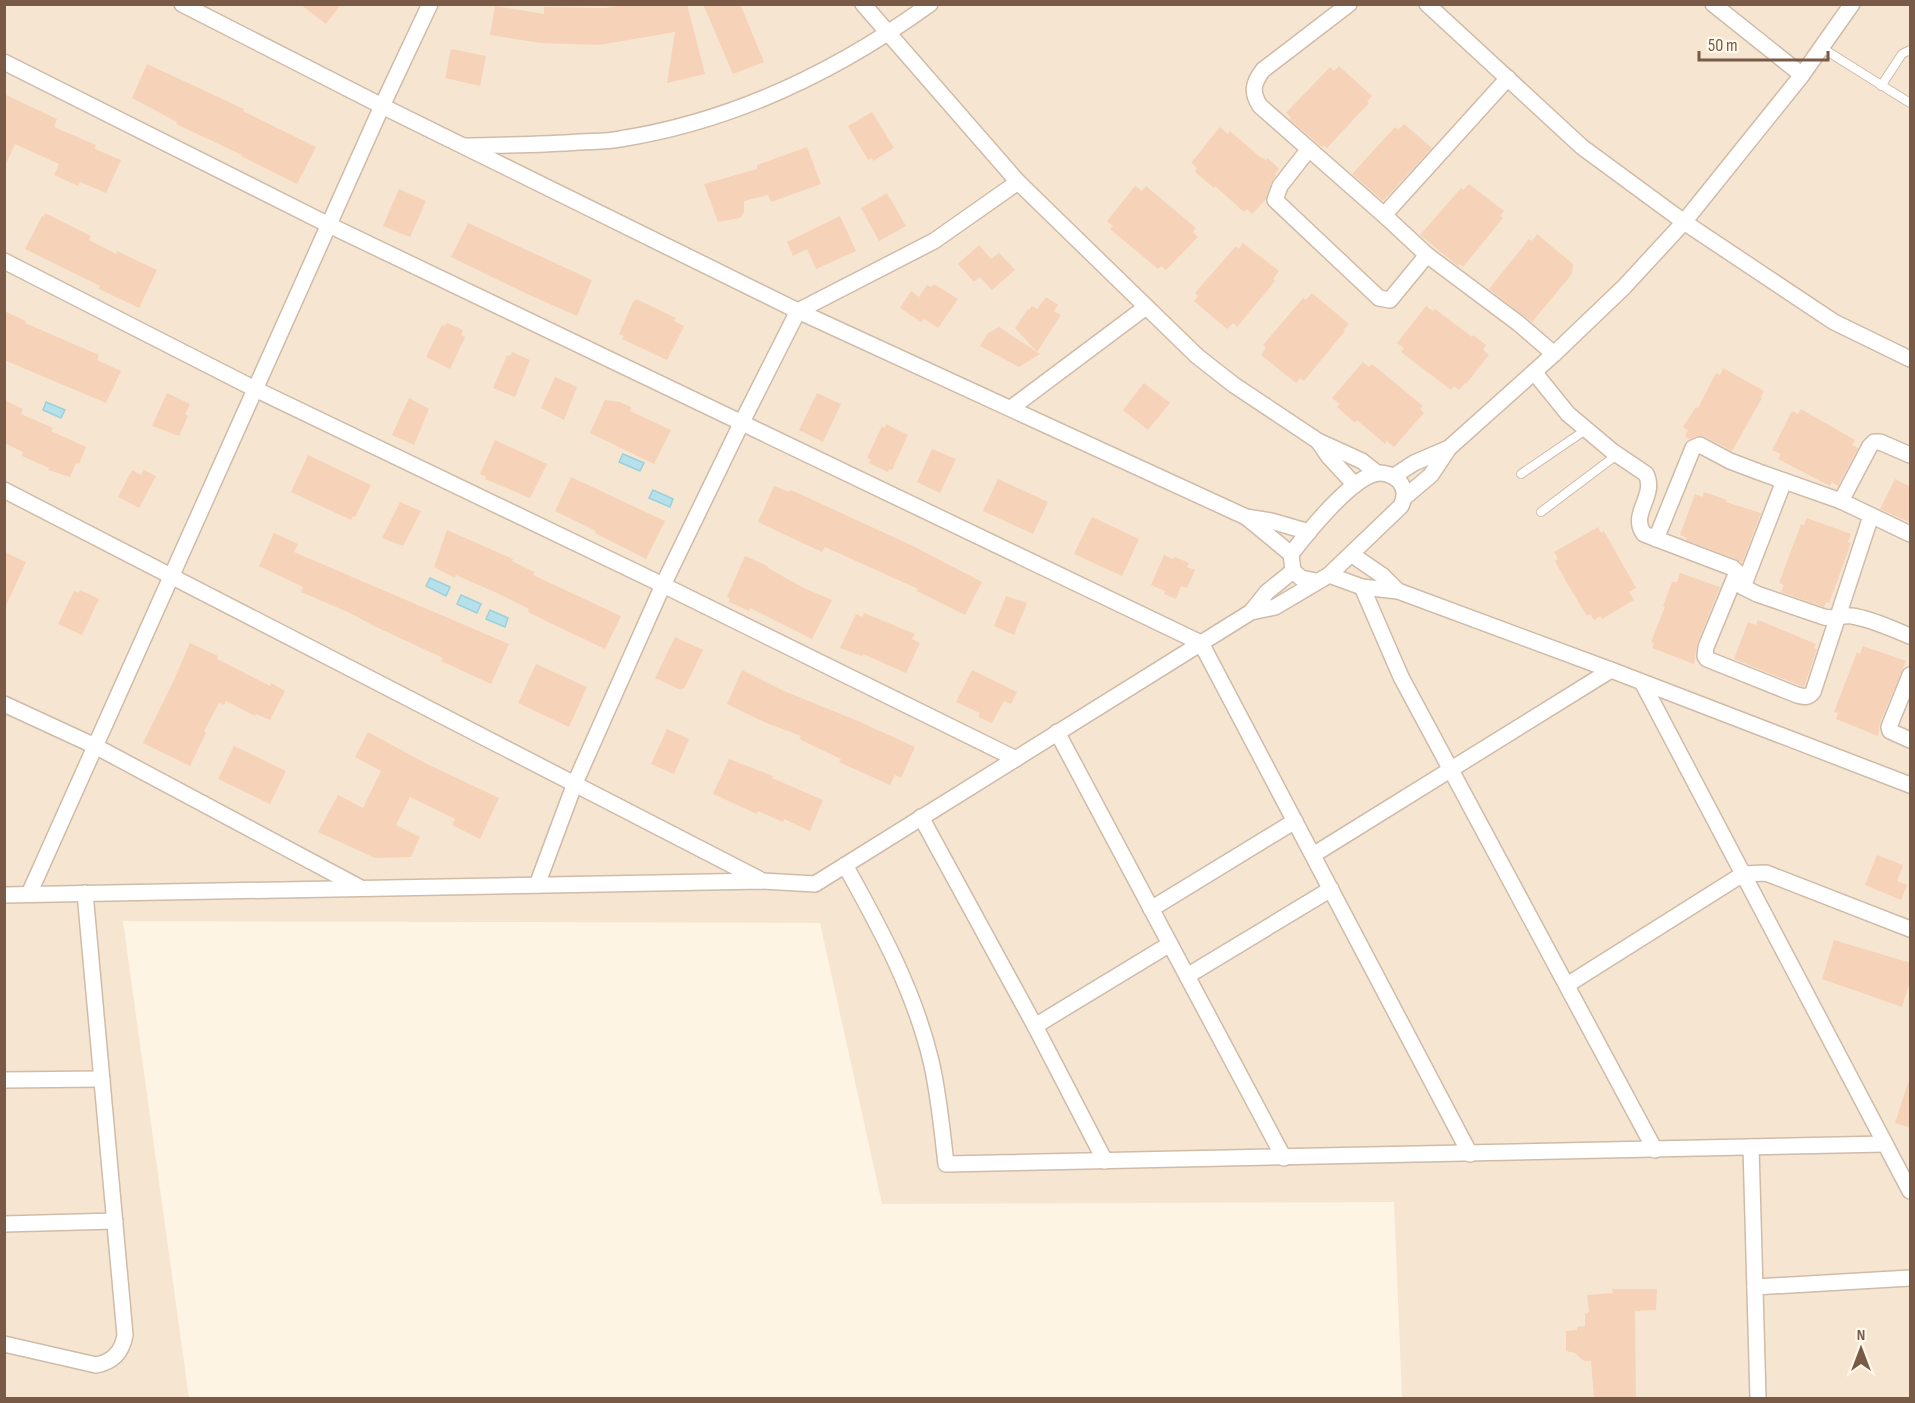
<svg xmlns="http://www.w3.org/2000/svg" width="1915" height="1403" font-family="'Sofia Sans Condensed',sans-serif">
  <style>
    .residential { fill: #f6e6d1 }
    .water { fill: #b6e1ea; stroke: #9bd0dc; stroke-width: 1.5 }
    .building { fill: #f6d2b8 }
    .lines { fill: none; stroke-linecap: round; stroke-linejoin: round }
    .service-casing { stroke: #d0bba8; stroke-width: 10 }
    .minor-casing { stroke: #d0bba8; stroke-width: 18 }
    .service { stroke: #fff; stroke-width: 8 }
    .minor { stroke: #fff; stroke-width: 15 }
  </style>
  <rect width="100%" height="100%" fill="#fef4e3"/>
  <polygon class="residential" points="5,5 1910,5 1910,1398 1402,1398 1394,1202 882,1204 820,923 123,921 189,1398 5,1398"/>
  <g class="water">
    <polygon points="46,402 65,410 61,418 43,410"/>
    <polygon points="623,454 644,463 640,471 619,462"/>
    <polygon points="653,490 673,499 670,507 649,498"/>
    <polygon points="430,578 450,587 446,596 426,586"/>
    <polygon points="461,595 481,604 477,613 457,604"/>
    <polygon points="490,610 508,618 505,627 486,619"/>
  </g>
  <g class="building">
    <polygon points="300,4 341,4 326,24"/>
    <polygon points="628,4 687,4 705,74 667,83 675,32 599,45 540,43 490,35 495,6 544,14 544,7 605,8"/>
    <polygon points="703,4 740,4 764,62 733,74"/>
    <polygon points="451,49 486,56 480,86 445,78"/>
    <polygon points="147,64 244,109 243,111 316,147 297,184 241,156 242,155 176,124 177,122 132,98"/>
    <polygon points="1339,66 1372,96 1367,101 1369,103 1338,136 1327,148 1324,145 1322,147 1289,119 1291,117 1286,113 1330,67 1334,71"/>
    <polygon points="4,94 57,119 54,127 96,145 95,149 121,160 106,193 80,182 78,186 54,175 59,164 15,144 4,168"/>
    <polygon points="872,112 894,148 873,161 872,158 868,160 848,126"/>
    <polygon points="1404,124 1432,148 1383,201 1352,174 1395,127 1398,130"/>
    <polygon points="1220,127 1228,134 1230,131 1260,157 1266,160 1268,158 1279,169 1275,174 1276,175 1271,183 1266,199 1252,214 1247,209 1244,212 1215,186 1214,188 1195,172 1197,168 1191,163"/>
    <polygon points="807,147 821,184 771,202 768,195 744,201 744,212 740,218 718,222 704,184 757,169 757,165"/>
    <polygon points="1469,184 1504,211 1500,216 1503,218 1463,267 1460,264 1458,266 1420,235 1461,188 1463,190"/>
    <polygon points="1135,186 1142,191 1146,186 1196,228 1193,232 1198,237 1166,270 1161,266 1158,269 1110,229 1113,226 1107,221"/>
    <polygon points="399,189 426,201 410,237 383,226"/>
    <polygon points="887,193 906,226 879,241 861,208"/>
    <polygon points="45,213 91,236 89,240 116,254 117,251 157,270 139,308 99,289 100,286 25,249 42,216 44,217"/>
    <polygon points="840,216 856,251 816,269 807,249 793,256 787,242"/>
    <polygon points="468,223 592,280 577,316 525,293 451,257"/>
    <polygon points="1537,234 1573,264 1572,274 1532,322 1489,289 1529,239 1532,241"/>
    <polygon points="1243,243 1279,271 1273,279 1275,281 1237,327 1233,323 1227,329 1194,301 1198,296 1195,293 1236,246 1239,249"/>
    <polygon points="979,245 991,259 999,253 1015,270 992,290 980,277 974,282 958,264"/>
    <polygon points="934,284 958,299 938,328 924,319 921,322 900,308 911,291 919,297 927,285 931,287"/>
    <polygon points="1312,293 1349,324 1343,330 1345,331 1304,381 1300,378 1296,383 1261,355 1266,348 1263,345 1303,298 1306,300"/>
    <polygon points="1046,297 1058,305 1054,311 1061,315 1037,352 1040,354 1019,367 980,346 988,333 999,327 1037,352 1015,328 1028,309 1029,310 1032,306 1037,309"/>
    <polygon points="636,299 676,318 674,321 684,326 667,360 622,339 624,336 619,334 633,302"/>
    <polygon points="1426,306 1433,311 1435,309 1472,337 1473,335 1486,345 1483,350 1489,355 1466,384 1465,383 1459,390 1454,386 1451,390 1401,352 1404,348 1397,343"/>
    <polygon points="4,311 26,321 25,323 99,355 97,360 121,371 106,403 4,360"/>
    <polygon points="447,323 463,330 461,335 465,337 450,369 426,357 442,325 445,326"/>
    <polygon points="512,352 530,360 515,397 493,388 507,355 510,356"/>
    <polygon points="1363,362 1369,367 1372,364 1423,406 1420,409 1424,413 1394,447 1387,441 1385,444 1357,420 1355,423 1337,407 1340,404 1332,398"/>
    <polygon points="1723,368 1764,391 1760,398 1762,398 1732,451 1704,436 1697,436 1689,439 1685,436 1688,430 1683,427 1696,407 1698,408 1716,373 1720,375"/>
    <polygon points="555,377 577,387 564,420 541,408"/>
    <polygon points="1144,383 1170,403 1148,430 1123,410"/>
    <polygon points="167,393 190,404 185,414 188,416 179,436 152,426"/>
    <polygon points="817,393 841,404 823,442 799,430"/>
    <polygon points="409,398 429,409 414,445 392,435"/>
    <polygon points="4,400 23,409 21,414 53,428 51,431 86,447 79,464 76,463 70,477 48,470 49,468 22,456 23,452 4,443"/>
    <polygon points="605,400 620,402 631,407 630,411 671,430 654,464 590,433"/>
    <polygon points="1801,409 1855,440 1852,445 1858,448 1838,486 1832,482 1830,486 1778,459 1781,454 1772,450 1792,411 1798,414"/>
    <polygon points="886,424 908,435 892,470 889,469 888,472 869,463 871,460 867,458 882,426 885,428"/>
    <polygon points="495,440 547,464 530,498 485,479 486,477 480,474"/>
    <polygon points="932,449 956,459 940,493 917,482"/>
    <polygon points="308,455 371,485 355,517 353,516 351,520 291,492"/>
    <polygon points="132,470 141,475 144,470 156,476 139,508 118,497"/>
    <polygon points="571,477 665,521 646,559 595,533 596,531 555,511"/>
    <polygon points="998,479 1048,502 1033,534 983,511"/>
    <polygon points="1895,479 1911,487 1911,523 1880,509"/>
    <polygon points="774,486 789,492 790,490 800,494 915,547 982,582 965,615 917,591 918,589 825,547 822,552 758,522"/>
    <polygon points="1704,492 1727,500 1726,502 1761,513 1742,563 1736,559 1686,540 1687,538 1680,535 1695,494 1702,497"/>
    <polygon points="400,502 421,511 403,546 382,538"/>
    <polygon points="1092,517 1139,539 1122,576 1074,554"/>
    <polygon points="1807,518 1851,534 1848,542 1851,543 1837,582 1829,603 1826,602 1824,607 1781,592 1784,585 1779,583 1801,524 1804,525"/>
    <polygon points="1598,527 1601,533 1604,531 1636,588 1629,592 1634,600 1602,619 1600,616 1594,620 1590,614 1587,616 1567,583 1555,561 1558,559 1554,552"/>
    <polygon points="447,530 513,559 512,561 534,572 533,575 621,616 605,649 550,623 528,612 529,609 497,593 456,575 455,578 434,567"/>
    <polygon points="274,533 298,544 294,552 509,644 491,684 441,661 443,658 374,626 350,613 301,592 303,587 259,566"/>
    <polygon points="4,552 26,562 4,610"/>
    <polygon points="1164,555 1173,559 1175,557 1189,563 1187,567 1195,570 1187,588 1181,586 1176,599 1164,594 1165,591 1151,585"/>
    <polygon points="745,556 768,566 768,568 804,588 832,600 812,639 750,608 749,611 729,602 730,599 727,597"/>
    <polygon points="1680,573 1720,587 1697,644 1694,664 1652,648 1654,643 1651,642 1665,607 1663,606 1672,582 1677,582"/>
    <polygon points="80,590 99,599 82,635 58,624 74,591 79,593"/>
    <polygon points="1006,596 1027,603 1014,635 994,626"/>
    <polygon points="864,613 915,634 912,639 920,643 906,673 863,654 862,656 840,648 856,614 862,617"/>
    <polygon points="1758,620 1816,644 1814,648 1817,649 1804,687 1734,659 1748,622 1756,625"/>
    <polygon points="675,637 703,650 684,689 682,688 681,690 655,678"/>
    <polygon points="190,643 218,656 217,659 270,686 271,683 285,691 270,720 256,714 255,716 226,701 224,705 219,703 204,731 206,733 190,766 143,743 173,682"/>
    <polygon points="1863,646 1906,661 1880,723 1878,736 1836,719 1838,713 1834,712 1857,652 1860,654"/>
    <polygon points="536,664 587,687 569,727 518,703"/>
    <polygon points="742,670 784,691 858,721 915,747 901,778 895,775 890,785 839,762 841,759 799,739 801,736 764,722 727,704"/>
    <polygon points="972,670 1017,692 1011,704 1004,701 992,723 978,717 980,713 956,702"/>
    <polygon points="667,729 689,739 674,774 651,764"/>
    <polygon points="368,732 427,764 499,798 480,839 452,825 455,819 410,797 396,825 420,837 411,857 375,858 318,832 338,795 363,808 381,771 355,757"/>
    <polygon points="234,746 286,771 270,804 218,779"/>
    <polygon points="729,759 773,776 772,778 823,800 810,831 784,819 783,822 758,811 757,814 713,794"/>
    <polygon points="1877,855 1903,865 1897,881 1907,885 1901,900 1865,885"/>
    <polygon points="1834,940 1911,963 1911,978 1902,1007 1822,979"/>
    <polygon points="1908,1083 1911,1084 1911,1128 1895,1123"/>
    <polygon points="1612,1289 1657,1289 1656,1310 1635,1311 1636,1398 1594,1398 1591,1361 1584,1361 1575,1353 1566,1351 1566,1331 1577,1330 1577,1327 1585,1326 1585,1314 1589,1312 1587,1295 1613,1293"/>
  </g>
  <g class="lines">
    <defs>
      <g id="service">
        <polyline points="1822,48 1910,103"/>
        <polyline points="1881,86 1902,54 1910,50"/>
        <polyline points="1521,474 1587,429"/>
        <polyline points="1541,512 1618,454"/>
      </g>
      <g id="minor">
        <polyline points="182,4 382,106 798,311 1246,517 1271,521 1309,532"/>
        <polyline points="863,4 1018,182 1197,356 1234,385 1318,441 1362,461 1377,473"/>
        <path d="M1349 4 1263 70C1253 83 1251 92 1260 106L1384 215 1508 78"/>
        <polyline points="1427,4 1582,147 1684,222 1834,322 1910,359"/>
        <polyline points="1713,4 1802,75"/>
        <polyline points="4,62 329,225 1201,643 1470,1154"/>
        <path d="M465 146C503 145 541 145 579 142 592 141 606 142 620 139 735 121 836 72 930 4"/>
        <polyline points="1309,149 1280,186 1275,200 1379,298 1390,300 1427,255"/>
        <polyline points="1384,215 1427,255 1518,323 1554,354"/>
        <polyline points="4,261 255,389 663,585 1016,759"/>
        <path d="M1534 372 1568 414 1612 451 1646 474C1657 496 1629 514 1644 534L1733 568 1740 575 1743 587 1757 594 1824 617C1834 620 1842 614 1852 616 1872 619 1892 629 1910 636"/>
        <polyline points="1011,408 1146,307"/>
        <polyline points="1318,441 1329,457 1355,485"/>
        <polyline points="1394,476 1414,463 1449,448"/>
        <polyline points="4,490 759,879"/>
        <polyline points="1405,497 1431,475 1449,448 1554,354 1624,287 1684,222 1802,75 1852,4"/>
        <polyline points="1841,501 1870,446 1874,442 1880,442 1910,455"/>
        <polyline points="1246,517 1291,554"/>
        <polyline points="1656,539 1693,448 1700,445 1730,461 1759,472 1841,501 1910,534"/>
        <polyline points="1351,554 1383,576 1398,591"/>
        <path d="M1737 572 1706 647 1705 656 1707 659 1797 695C1804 697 1808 698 1813 692L1871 516"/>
        <polyline points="1329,575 1362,587 1398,591 1611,670 1910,785"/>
        <polyline points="1362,587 1401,677 1655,1150"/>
        <polyline points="1743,587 1784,481"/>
        <polyline points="1251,612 1267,592 1293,571"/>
        <polyline points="1910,675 1889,727 1890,731 1910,740"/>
        <polyline points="1642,682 1910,1191"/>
        <polyline points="4,704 95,746 359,887"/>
        <polyline points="1057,732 1284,1158"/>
        <polyline points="921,817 1035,1026 1105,1161"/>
        <polyline points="1313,855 1611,670"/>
        <path d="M845 865C880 928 914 990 931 1061 939 1095 942 1130 946 1164L1885 1144"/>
        <polyline points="537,885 575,783 663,585 742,422 798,311 934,241 1018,182"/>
        <polyline points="29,894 382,106 430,4"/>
        <path d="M4 895 762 881 815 884 1251 612 1275 607 1329 575 1401 506C1405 497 1406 489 1399 481 1393 475 1382 471 1374 474 1349 481 1307 533 1291 554L1293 571 1301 578 1316 581"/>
        <polyline points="1151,909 1295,821"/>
        <polyline points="1187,976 1331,889"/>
        <polyline points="1567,985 1743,874 1766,873 1910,929"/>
        <polyline points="1035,1026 1170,944"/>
        <polyline points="4,1080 102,1079"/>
        <polyline points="1751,1147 1758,1398"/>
        <polyline points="4,1224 115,1221"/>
        <polyline points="1755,1287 1910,1278"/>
        <path d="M4 1344 96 1365C113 1362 122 1352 125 1335L85 893"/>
      </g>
    </defs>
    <use href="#service" class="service-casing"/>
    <use href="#minor" class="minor-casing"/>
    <use href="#service" class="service"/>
    <use href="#minor" class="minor"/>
  </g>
  <rect width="1915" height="1403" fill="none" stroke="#795a46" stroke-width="12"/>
  <g transform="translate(1861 1349)" stroke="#fff8eb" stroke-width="4.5" paint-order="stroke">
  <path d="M0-4.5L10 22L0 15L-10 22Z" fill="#795a46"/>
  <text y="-9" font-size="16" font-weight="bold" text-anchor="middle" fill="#795a46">N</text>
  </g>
  <path d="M1699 51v9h129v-9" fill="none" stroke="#795a46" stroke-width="3"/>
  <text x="1708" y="51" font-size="18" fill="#795a46" stroke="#fff8eb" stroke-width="4.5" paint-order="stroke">50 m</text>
</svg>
